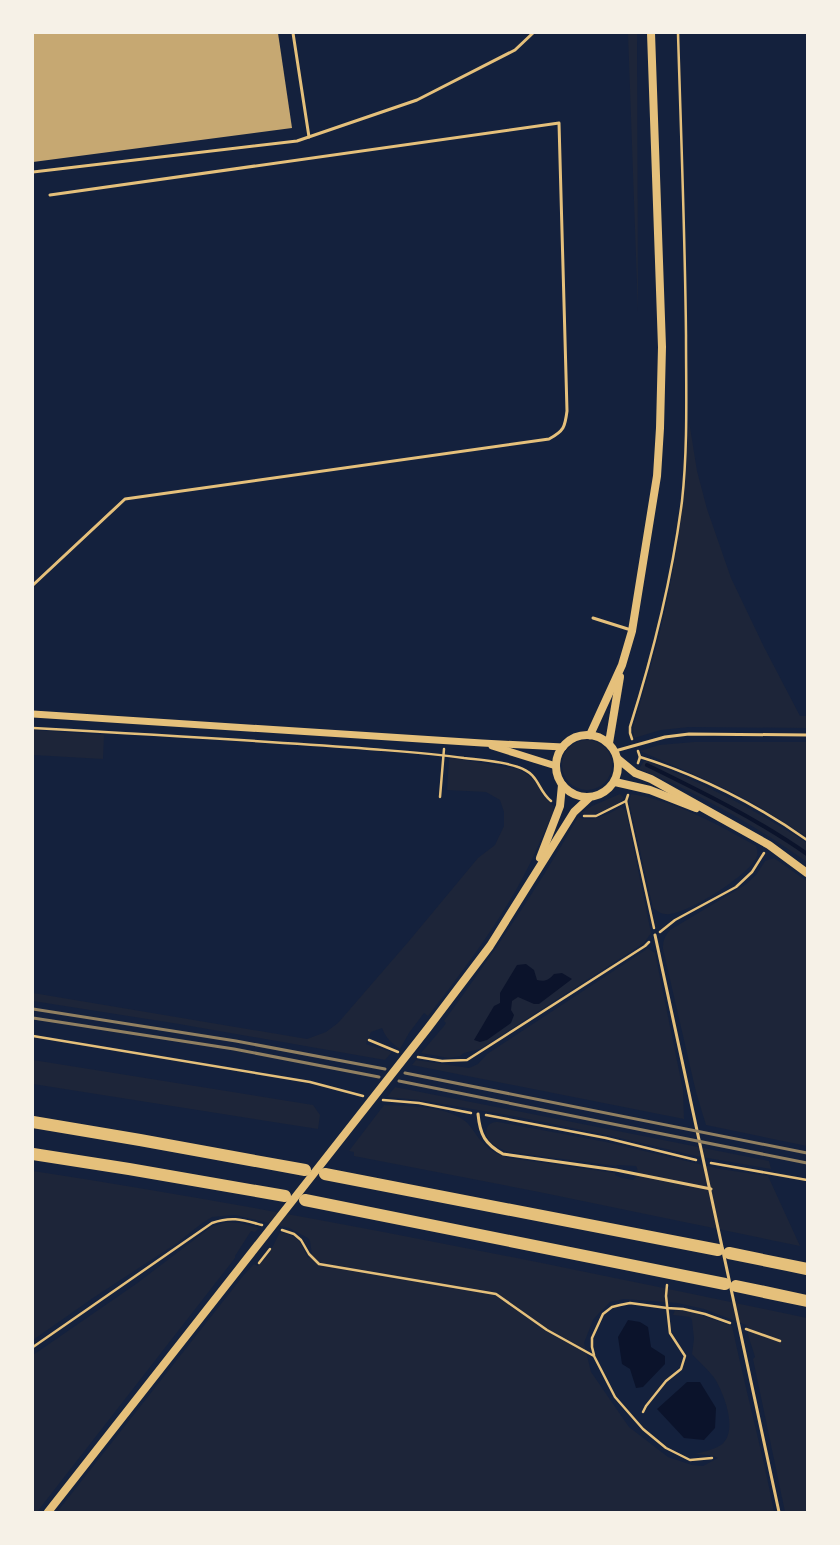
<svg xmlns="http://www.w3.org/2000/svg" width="840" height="1545" font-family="Helvetica,sans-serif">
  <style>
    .green { fill: #1d2539 }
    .water { fill: #0b132b }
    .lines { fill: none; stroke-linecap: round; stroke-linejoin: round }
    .stream { stroke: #0b132b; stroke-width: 4 }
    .building { fill: #c6a872 }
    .path { stroke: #e5c07b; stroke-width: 2.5 }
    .service { stroke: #e5c07b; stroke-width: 3 }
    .tertiary { stroke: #e5c07b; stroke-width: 7 }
    .secondary { stroke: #e5c07b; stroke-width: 8 }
    .motorway { stroke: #e5c07b; stroke-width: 12 }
    .rail { stroke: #918062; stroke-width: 3 }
  </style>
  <rect width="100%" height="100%" fill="#14213d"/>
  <g class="green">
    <polygon points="628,33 637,33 638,312"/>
    <path d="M689 421 697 471 707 509 731 578 764 647 800 716H807V728L689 727 661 730 634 738 633 727C648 677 663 627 672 575 682 524 685 473 689 421Z"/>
    <polygon points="33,730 104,735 103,759 33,755"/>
    <circle cx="587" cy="765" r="25"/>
    <polygon points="694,742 807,742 807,837 758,806 730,791 702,778 640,751 659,745"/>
    <path d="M452 758 518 769C526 773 533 778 538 786 543 794 545 800 554 806L553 813C541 839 530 866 516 890 490 935 459 976 428 1016L424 1013 409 1033 400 1049C391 1043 386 1038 382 1028L371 1032 366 1044 392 1052 385 1060 179 1024 33 1001V993L307 1039 326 1032 338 1023 409 941 478 858 495 845 504 826V812L500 800 486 792 447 790 449 759Z"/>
    <path d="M644 761H648C704 784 756 810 807 843V862C757 827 697 792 639 769Z"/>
    <path d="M620 794 623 797V799C612 810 595 817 581 813L592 806Z"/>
    <path d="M631 794C676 801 717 824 756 846 757 849 758 853 757 856 750 875 690 912 670 914 662 915 659 912 653 908L629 802Z"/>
    <path d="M621 807 626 811 651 933 644 943 480 1049 464 1053 460 1056 449 1058 421 1053 444 1026 446 1023 444 1021C492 955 538 888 578 817 593 823 608 814 621 807Z"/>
    <path d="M774 858 807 881V1146L706 1125 696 1092 663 949C663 941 664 937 670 930L745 885 756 875 765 861Z"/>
    <polygon points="647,949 649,949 655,953 683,1090 684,1119 412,1065 416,1060 469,1068 478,1064 487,1054"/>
    <polygon points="33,1060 313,1105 320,1115 318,1129 33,1084"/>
    <polygon points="395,1087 769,1161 771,1169 696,1156 607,1135 513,1116 419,1100 387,1097"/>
    <path d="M384 1105C409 1106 445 1106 465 1121 469 1124 472 1129 475 1133 484 1146 493 1154 509 1158L615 1173V1175L622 1178 633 1180C638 1176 639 1172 636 1166L617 1165 616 1166 509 1152C500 1149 482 1141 487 1128 489 1123 493 1122 498 1122L606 1142 720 1169 768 1176 800 1246 539 1192 354 1156V1152L349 1151Z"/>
    <path d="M33 1171C293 1211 550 1264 807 1318V1512H785L753 1359 755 1357C752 1346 748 1337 746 1325L704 1309 677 1303 624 1299 610 1302 599 1313 593 1320 584 1343 591 1372 629 1427 668 1457 692 1465 703 1466 718 1458C711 1454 702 1455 694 1454 703 1452 713 1450 721 1445 739 1431 724 1394 715 1379 709 1370 699 1362 692 1354L694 1339 692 1320 690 1317 673 1315 675 1310 692 1312 732 1326C745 1388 762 1449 774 1512H57L243 1276 254 1264 258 1266 272 1248 280 1232C300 1237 299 1240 308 1258L312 1255 310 1241 308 1238 289 1228 235 1215 212 1217 201 1224 177 1243 93 1298 33 1340Z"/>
    <polygon points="227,1222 240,1223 259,1228 255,1232 251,1231 235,1256 235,1258 37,1512 33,1512 33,1355 136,1284 211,1227"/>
  </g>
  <g class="water">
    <path d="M526 964 534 970 537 980C545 982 549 980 554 974L562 973 572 979 539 1004H534L518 997 512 1001 511 1010 514 1015 511 1023 487 1040 480 1042 474 1040 494 1006 500 1003V993L517 965Z"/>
    <polygon points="628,1320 640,1322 648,1327 651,1347 665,1356 665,1364 643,1387 636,1388 630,1369 622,1364 618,1337"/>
    <polygon points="687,1382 700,1382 716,1408 715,1428 704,1440 684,1438 657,1409"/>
  </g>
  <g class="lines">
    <path class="stream" d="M647 765C702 792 757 819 807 854"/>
  </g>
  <polygon class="building" points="33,33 278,33 292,128 33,162"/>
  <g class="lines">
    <g class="path">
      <path d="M33 728C142 734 250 740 359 748 394 751 429 753 464 758 482 760 501 761 518 767 540 774 537 790 551 801"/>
      <path d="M632 739 630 733V727C654 651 672 579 682 501 688 446 686 390 686 335 685 235 681 134 678 33"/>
      <polyline points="638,751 640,757 638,763"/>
      <path d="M640 757C698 775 758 805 807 840"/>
      <polyline points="628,795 626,801 654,928"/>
      <polyline points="440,797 444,749"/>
      <polyline points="584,816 596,816 626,801"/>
      <polyline points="660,932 675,920 736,887 752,872 764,853"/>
      <polyline points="33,1036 310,1082 363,1096"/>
      <polyline points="369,1040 398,1052"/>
      <polyline points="418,1057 442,1061 467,1060 645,946 649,942"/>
      <polyline points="383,1100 419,1103 471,1113"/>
      <polyline points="486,1115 606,1138 696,1160"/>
      <polyline points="711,1163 807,1180"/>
      <polyline points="282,1230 294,1234 301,1240 309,1254 319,1264 496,1294 547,1330 594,1356 615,1397 643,1429 666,1448 690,1460 712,1458"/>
      <polyline points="259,1263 270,1249"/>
      <polyline points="746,1329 780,1341"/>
      <path d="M33 1347 212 1223C232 1216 243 1220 262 1225"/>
      <polyline points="594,1355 592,1347 592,1338 603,1314 612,1307 620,1305 630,1303 667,1308 683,1309 705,1314 730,1323"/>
      <polyline points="643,1412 646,1406 666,1381 681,1369 685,1356 670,1333 666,1296 667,1285"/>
    </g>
    <g class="service">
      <polyline points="293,33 309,137"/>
      <polyline points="33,172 297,141 417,100 515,50 533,33"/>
      <path d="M33 585 125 499 549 439C564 431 565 427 567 411L559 123 50 195"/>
      <polyline points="593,618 631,630"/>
      <polyline points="615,751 665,737 689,734 807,735"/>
      <polyline points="655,935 779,1512"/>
      <path d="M478 1114C480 1135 485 1144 503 1154L616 1170 711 1189"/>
    </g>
    <g class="tertiary">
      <polyline points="33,714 482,743 563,747"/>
      <polyline points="492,746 556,766"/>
    </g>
    <g class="secondary">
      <circle cx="587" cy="766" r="31"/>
      <polyline points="590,735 622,665 632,631 657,476 660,428 662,347 651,33"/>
      <polyline points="609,743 620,677"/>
      <polyline points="618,759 635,773 651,779 769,845 807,873"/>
      <polyline points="615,782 650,790 696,808"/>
      <polyline points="540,858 560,806 562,785"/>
      <polyline points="48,1512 428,1028 490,946 574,812 589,798"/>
    </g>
    <g class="motorway">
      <polyline points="33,1122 140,1140 305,1170"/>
      <polyline points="33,1154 129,1169 285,1196"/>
      <polyline points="325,1174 718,1250"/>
      <polyline points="305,1200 725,1284"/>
      <polyline points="729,1253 807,1269"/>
      <polyline points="736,1286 807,1301"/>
    </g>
    <g class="rail">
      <polyline points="33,1009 236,1041 385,1069"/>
      <polyline points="33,1018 234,1049 379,1077"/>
      <polyline points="405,1073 807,1153"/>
      <polyline points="399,1081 807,1163"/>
    </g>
  </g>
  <rect width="840" height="1545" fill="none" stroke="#f6f1e7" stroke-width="68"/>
</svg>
